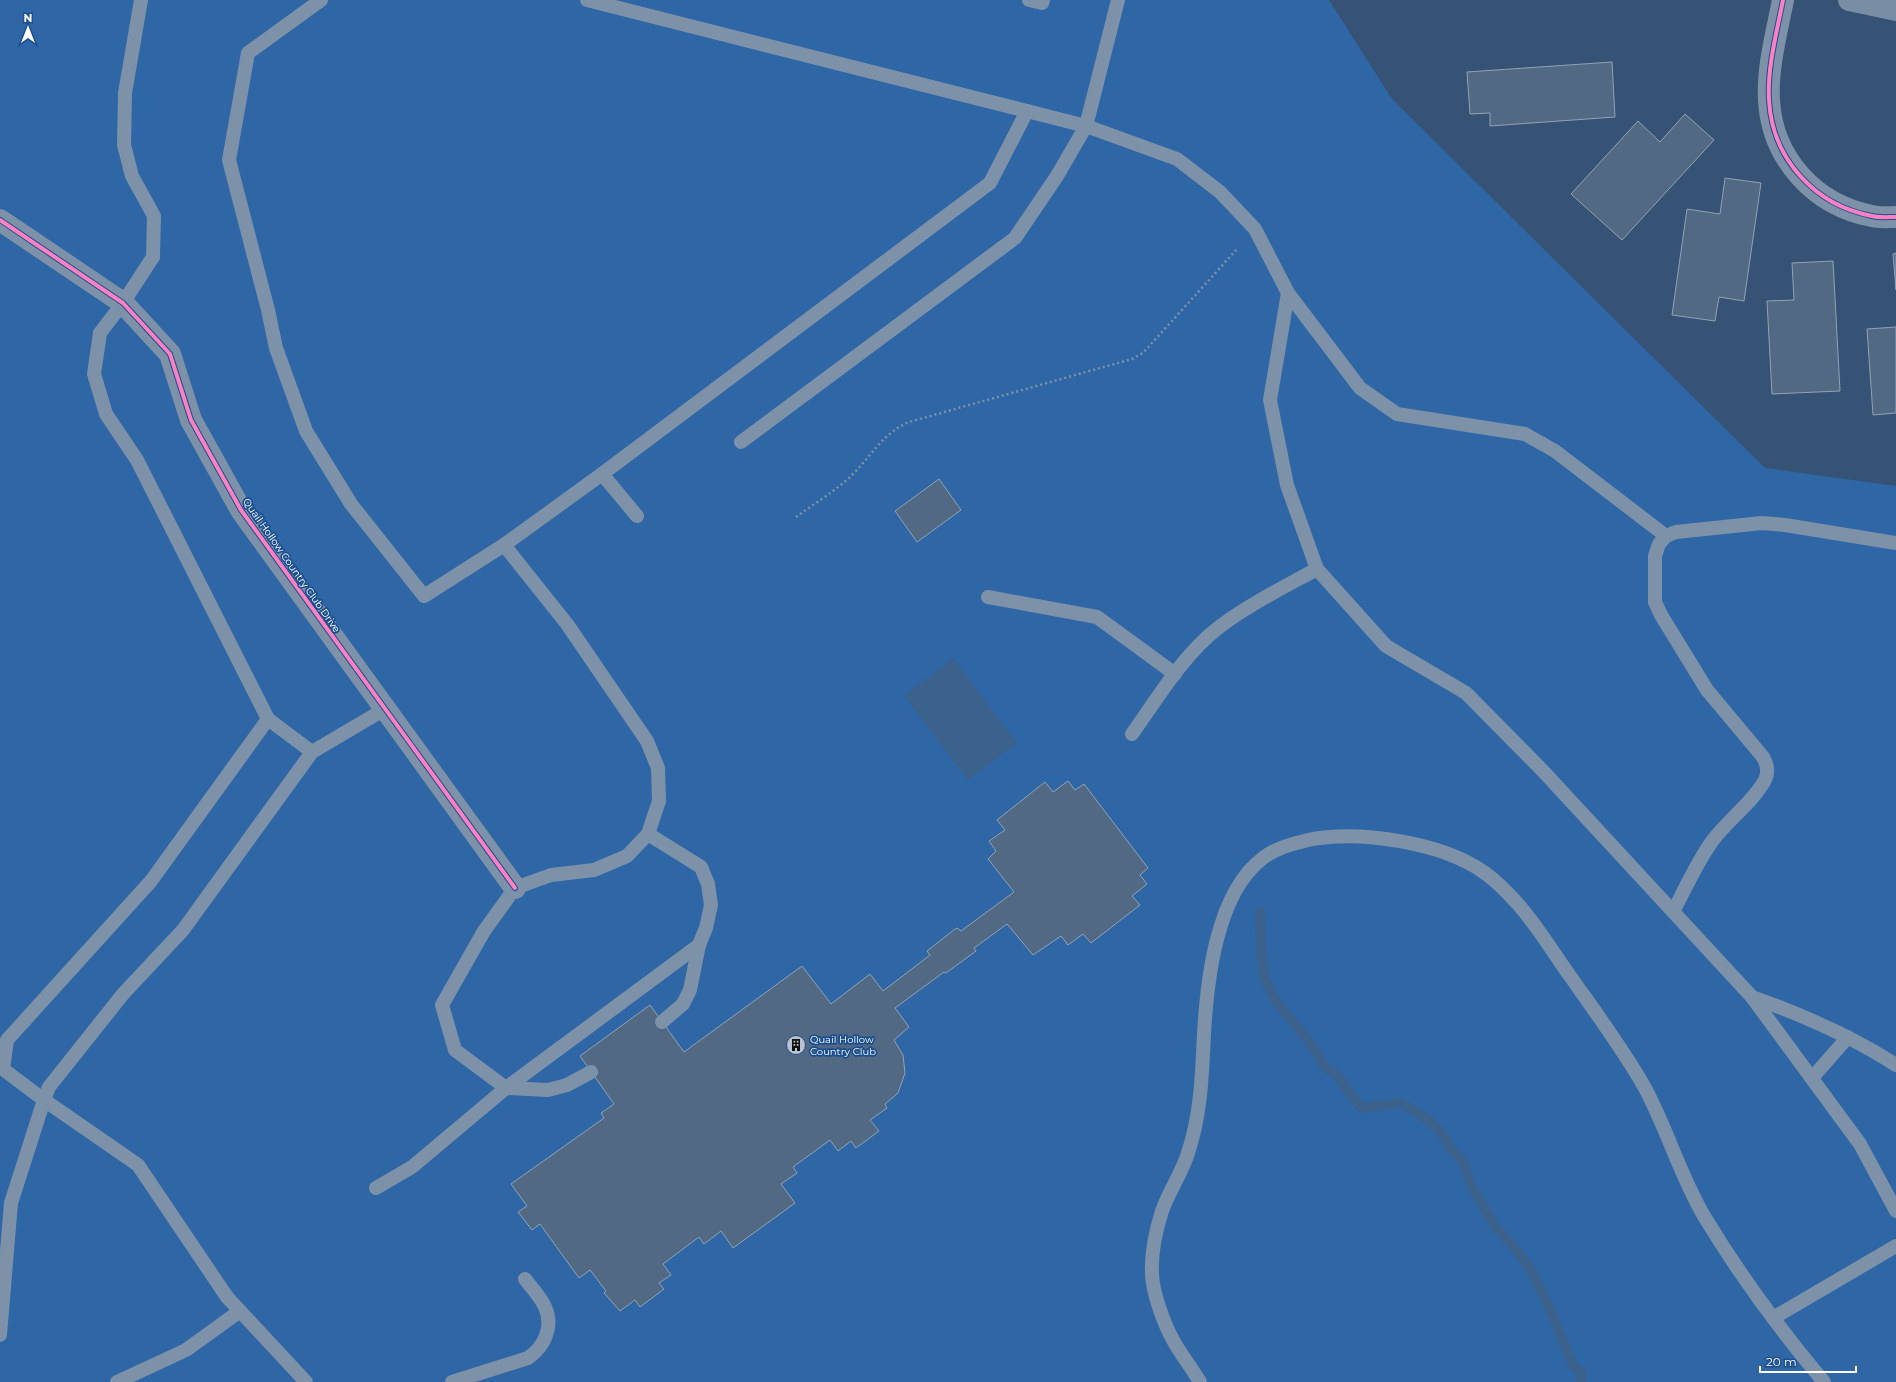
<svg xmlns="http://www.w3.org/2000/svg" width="1896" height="1382" font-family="Montserrat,sans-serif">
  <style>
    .green { fill: #2f66a5 }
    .water { fill: #3b618d }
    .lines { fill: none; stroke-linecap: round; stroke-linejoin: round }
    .stream { stroke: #3b618d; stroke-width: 10 }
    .building { fill: #526984; stroke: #92a2b6 }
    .path { stroke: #7d92a8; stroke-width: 2.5; stroke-dasharray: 2 3; stroke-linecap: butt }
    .lane { stroke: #7d92a8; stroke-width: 14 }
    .street { stroke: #7d92a8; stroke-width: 22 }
    .secondary { stroke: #798da4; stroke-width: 22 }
    .cycleway-casing { stroke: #1b4f8f; stroke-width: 6 }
    .cycleway { stroke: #ff80c0; stroke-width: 4 }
    .labels { text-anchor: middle; stroke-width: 3.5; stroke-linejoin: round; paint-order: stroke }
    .street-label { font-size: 10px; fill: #fff; stroke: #1b4f8f }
    .poi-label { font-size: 10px; fill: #fff; stroke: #1b4f8f; text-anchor: start }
  </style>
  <rect width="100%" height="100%" fill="#365274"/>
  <polygon class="green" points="0,0 1329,0 1392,99 1765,468 1896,486 1896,1382 0,1382"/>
  <polygon class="water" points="953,658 1017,743 968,780 904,696"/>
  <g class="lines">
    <polyline class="stream" points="1260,912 1261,949 1265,980 1277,1003 1308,1040 1325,1067 1336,1074 1361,1108 1401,1103 1430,1121 1439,1131 1446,1139 1449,1147 1464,1163 1470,1184 1495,1226 1518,1252 1532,1272 1549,1307 1573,1365 1582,1373 1581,1382"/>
  </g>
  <g class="building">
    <polygon points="1612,62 1615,117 1490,126 1490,113 1470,114 1467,72"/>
    <polygon points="1685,114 1714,140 1622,240 1571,194 1638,121 1660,142"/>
    <polygon points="1725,178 1761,183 1744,301 1719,297 1715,321 1672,315 1687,209 1720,214"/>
    <polygon points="1896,253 1896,290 1893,254"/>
    <polygon points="1833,261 1840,391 1772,394 1767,301 1794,300 1792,263"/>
    <polygon points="1896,327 1896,413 1873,415 1867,329"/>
    <polygon points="939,479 961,510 917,542 895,511"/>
    <polygon points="1068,781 1075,790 1084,784 1148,868 1140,875 1147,884 1132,896 1140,905 1091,943 1083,934 1068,945 1061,936 1033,955 1007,924 974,948 976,951 946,973 944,972 895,1008 909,1027 894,1040 903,1055 905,1073 898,1093 885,1104 887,1108 870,1120 879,1131 856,1148 851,1141 838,1151 830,1140 793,1167 797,1173 781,1184 795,1203 733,1248 721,1231 704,1244 699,1237 663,1264 671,1275 659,1283 664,1289 640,1307 635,1300 620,1311 604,1293 606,1291 590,1270 579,1278 540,1224 532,1230 518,1212 527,1206 511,1184 604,1118 601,1113 614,1104 580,1056 650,1005 684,1052 802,966 831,1004 870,974 883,991 930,955 927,951 955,929 957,928 961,931 1014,892 988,859 996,851 989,841 1005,830 997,820 1045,782 1053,792"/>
  </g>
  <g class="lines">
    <path class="path" d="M796 517C815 503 836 491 853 474 872 455 883 433 909 422L1132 359 1143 353 1238 248"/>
    <g class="lane">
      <polyline points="141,0 125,93 124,145 132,176 154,216 153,257 123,303 100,333 94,374 106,414 137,460 268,719 312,752"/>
      <polyline points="321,0 248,53 229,160 268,310 276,348 306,431 351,504 424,596 504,545 567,624 647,741 658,768 659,801 648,834 627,856 594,870 551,875 515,888 484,931 442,1005 455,1050 506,1088 412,1167 376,1188"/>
      <path d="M587 0 1086 126 1177 159 1220 192 1255 229 1288 293 1270 400 1287 485 1317 569C1286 586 1246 606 1218 628 1183 655 1157 699 1132 734"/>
      <polyline points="1029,0 1042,3 1043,0"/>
      <polyline points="1288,293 1360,388 1397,414 1525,434 1555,451 1666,536"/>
      <polyline points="741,442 1015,238 1057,176 1086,126 1118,0"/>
      <polyline points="602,474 637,516"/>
      <polyline points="504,545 602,474 990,183 1027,111"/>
      <polyline points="1317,569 1386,646 1466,693 1543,771 1752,997 1860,1144 1896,1211"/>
      <polyline points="988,597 1097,617 1175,674"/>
      <polyline points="268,719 151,881 7,1040 3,1069 44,1100 49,1087 123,994 183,930 312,752 385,709"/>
      <path d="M1673 912C1685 889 1698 860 1713 840 1729 819 1753 802 1765 780 1769 772 1767 764 1763 757L1707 690 1661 615 1655 602V556L1659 544 1666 536 1676 532 1762 523 1785 525 1896 543"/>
      <path d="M1752 997C1803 1015 1851 1036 1896 1065"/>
      <polyline points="662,1022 683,1004 690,990 699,945"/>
      <polyline points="1812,1078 1848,1037"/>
      <polyline points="506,1088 699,945 706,928 711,905 708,884 701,867 648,834"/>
      <polyline points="506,1088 548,1090 567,1085 591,1072"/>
      <polyline points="1773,1318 1896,1246"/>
      <polyline points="0,1335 11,1203 44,1100 138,1165 227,1297 306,1382"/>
      <polyline points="117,1382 186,1350 240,1311"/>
      <path d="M452 1382 528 1358C544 1347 554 1327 545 1307 541 1297 531 1287 525 1279"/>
      <path d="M1200 1382C1192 1368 1181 1355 1173 1340 1164 1324 1152 1291 1152 1273 1151 1253 1156 1230 1162 1211 1169 1191 1182 1173 1188 1153 1201 1114 1202 1075 1204 1034 1207 981 1216 893 1263 858 1276 848 1292 844 1308 840 1359 830 1442 842 1485 873 1496 881 1507 892 1516 902 1535 922 1554 954 1570 976 1596 1013 1623 1049 1645 1088 1667 1129 1680 1175 1704 1216 1739 1274 1780 1330 1824 1382"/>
    </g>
    <g class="street">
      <path d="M1783 0C1777 31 1767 68 1769 100 1772 158 1814 205 1872 216 1879 218 1888 217 1896 217"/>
      <polyline points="0,220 123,303 170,354 191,420 241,510 515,888"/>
    </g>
    <polyline class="secondary" points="1849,0 1896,10"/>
    <defs>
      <g id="cycleway">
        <path d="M1783 0C1777 31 1767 68 1769 100 1772 158 1814 205 1872 216 1879 218 1888 217 1896 217"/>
        <polyline points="0,220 123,303 170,354 191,420 241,510 515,888"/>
      </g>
    </defs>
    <use href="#cycleway" class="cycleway-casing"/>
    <use href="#cycleway" class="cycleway"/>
  </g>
  <defs>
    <symbol id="building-disc" viewBox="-11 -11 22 22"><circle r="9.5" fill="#b9c2ce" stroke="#1b4f8f"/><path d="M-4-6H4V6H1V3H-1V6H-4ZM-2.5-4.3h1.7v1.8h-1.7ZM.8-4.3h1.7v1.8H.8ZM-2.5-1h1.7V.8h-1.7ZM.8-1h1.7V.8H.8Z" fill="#111"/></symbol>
  </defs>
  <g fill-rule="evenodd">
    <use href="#building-disc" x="785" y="1034" width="22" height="22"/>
  </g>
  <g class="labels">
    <g class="street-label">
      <text transform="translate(292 565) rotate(55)" y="4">Quail Hollow Country Club Drive</text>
    </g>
    <g class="poi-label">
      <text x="810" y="1043">Quail Hollow<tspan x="810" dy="12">Country Club</tspan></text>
    </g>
  </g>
  <g transform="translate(28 28)" stroke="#1b4f8f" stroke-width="3" paint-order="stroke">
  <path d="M0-3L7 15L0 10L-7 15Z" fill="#ffffff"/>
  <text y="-6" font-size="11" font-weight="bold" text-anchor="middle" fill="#ffffff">N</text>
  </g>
  <path d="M1760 1366v6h96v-6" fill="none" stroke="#ffffff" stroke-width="2"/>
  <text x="1766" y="1366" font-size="12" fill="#ffffff" stroke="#1b4f8f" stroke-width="3" paint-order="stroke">20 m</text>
</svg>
